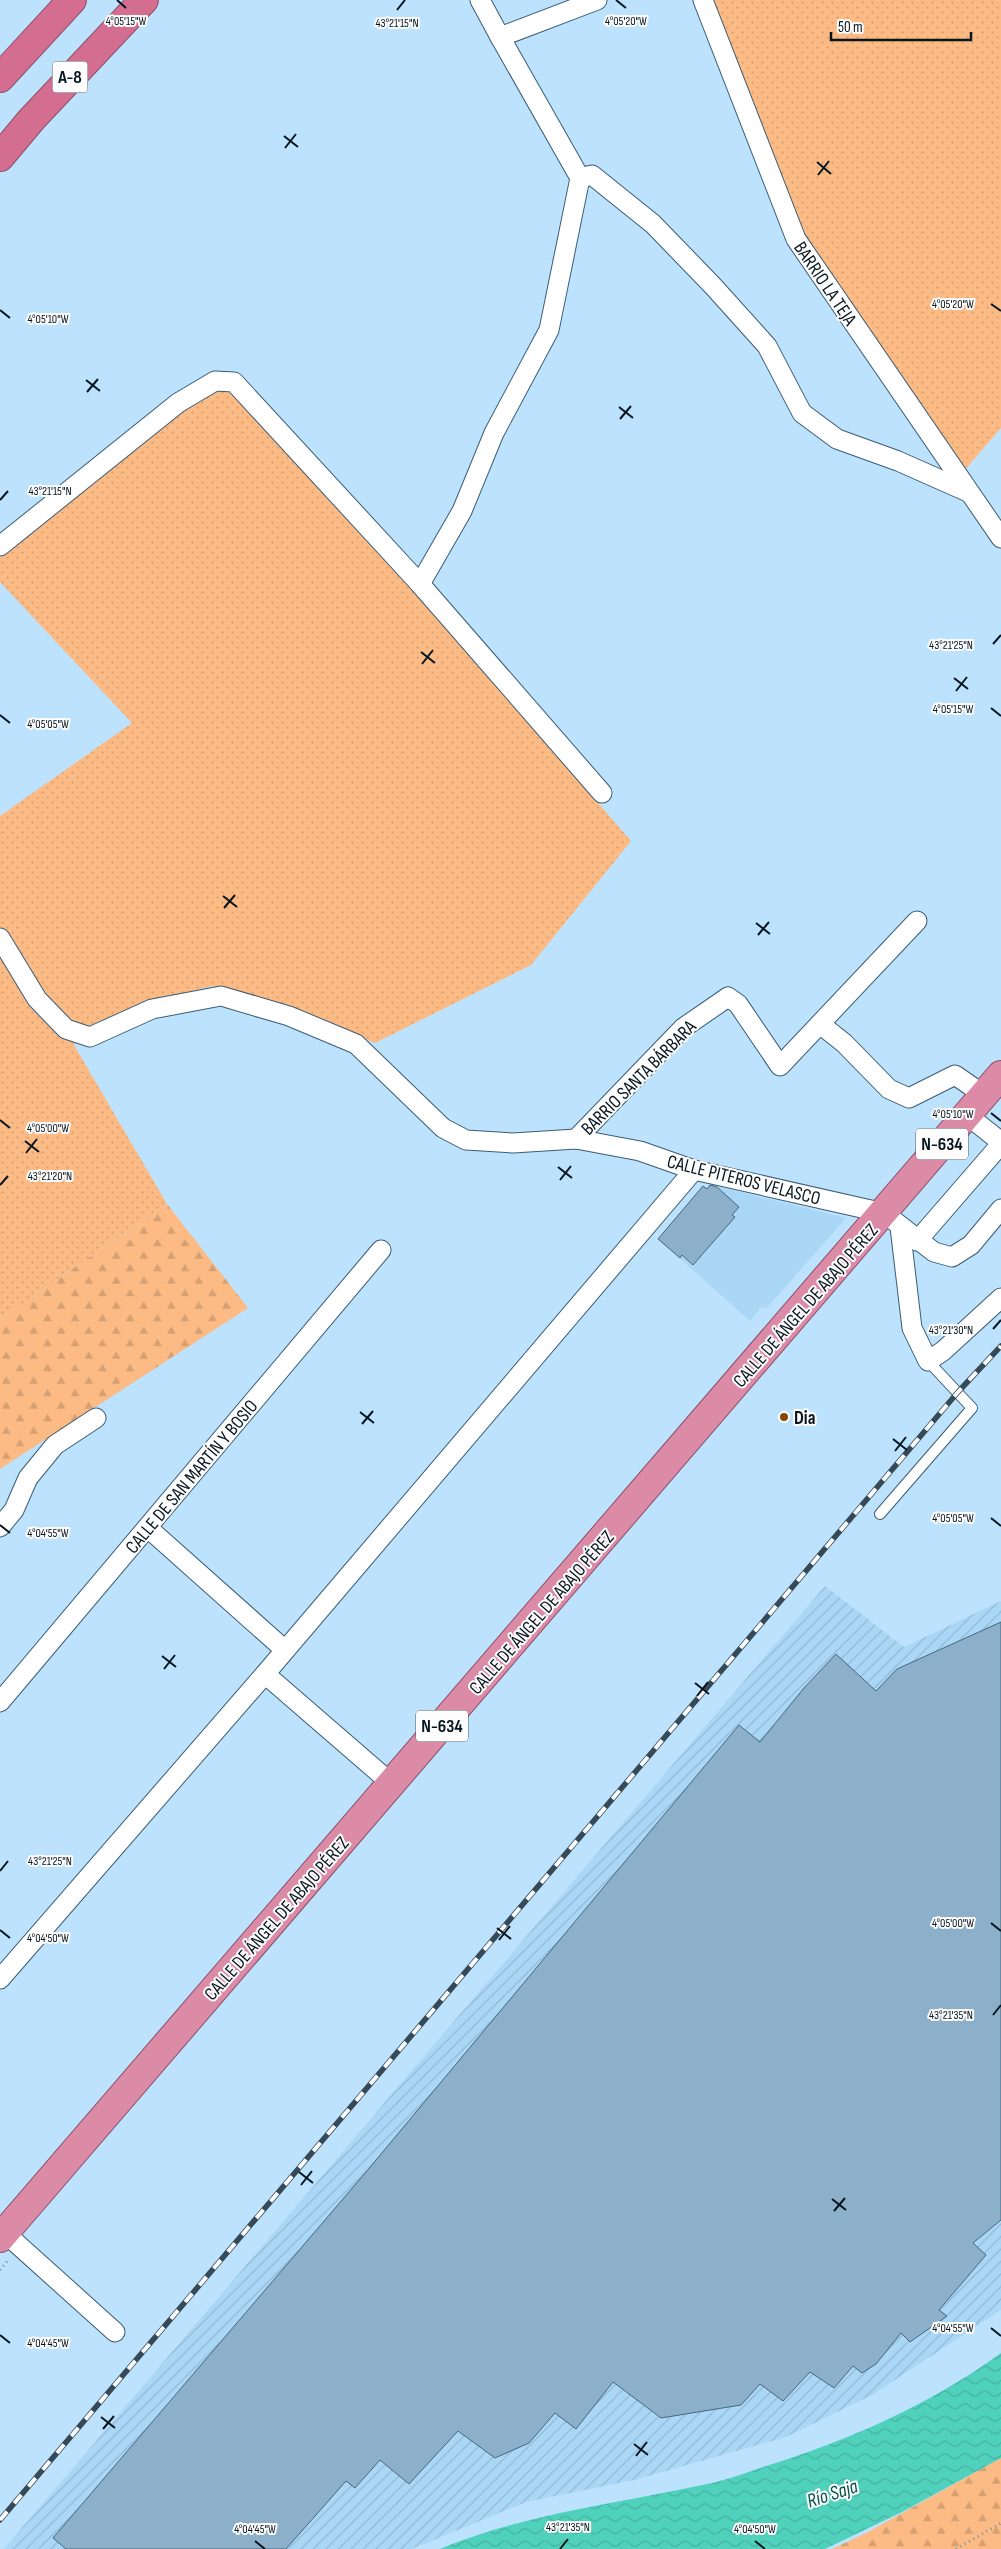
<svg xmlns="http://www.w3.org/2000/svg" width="1001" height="2549" font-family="'Sofia Sans Condensed',sans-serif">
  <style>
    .built { fill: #abd7f7 }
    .industrial { fill: url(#industrial-furrows) }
    .grass { fill: url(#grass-dots) }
    .forest { fill: url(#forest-firs) }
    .water { fill: url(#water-waves) }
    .building { fill: #8db0ca; stroke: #45667e }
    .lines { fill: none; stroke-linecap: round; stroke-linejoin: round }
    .service-casing { stroke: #3b5c74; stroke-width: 12 }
    .minor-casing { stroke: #3b5c74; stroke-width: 21 }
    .trunk-casing { stroke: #8c4f68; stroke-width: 30 }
    .motorway-casing { stroke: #8c4f68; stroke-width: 30 }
    .path { stroke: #7591a5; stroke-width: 3; stroke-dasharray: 1 4; stroke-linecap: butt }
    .service { stroke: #fff; stroke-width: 10 }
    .minor { stroke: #fff; stroke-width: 19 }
    .trunk { stroke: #dc8ba6; stroke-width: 28 }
    .motorway { stroke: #d36e90; stroke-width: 28 }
    .rail-casing { stroke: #354957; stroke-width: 5.5 }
    .rail { stroke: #fdfdfd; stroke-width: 4; stroke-dasharray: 11; stroke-linecap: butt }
    .ticks { fill: none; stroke: #07151e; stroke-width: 2 }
    .poi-dot { fill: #854903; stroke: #fdfdfd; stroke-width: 2 }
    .labels { text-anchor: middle; stroke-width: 4; stroke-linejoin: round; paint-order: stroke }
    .shield { fill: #fdfdfd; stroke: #515b61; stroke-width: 1 }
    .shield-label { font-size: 18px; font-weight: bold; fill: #07151e }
    .street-label { font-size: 19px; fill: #07151e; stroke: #fdfdfd }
    .poi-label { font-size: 19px; font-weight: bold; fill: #07151e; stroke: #fdfdfd; text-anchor: start }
    .water-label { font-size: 20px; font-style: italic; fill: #035348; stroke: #fdfdfd }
    .ticks-label { font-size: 12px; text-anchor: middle; fill: #07151e; stroke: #fdfdfd; stroke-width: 4; stroke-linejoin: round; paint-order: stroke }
  </style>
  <defs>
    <pattern id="industrial-furrows" width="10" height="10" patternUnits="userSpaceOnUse" patternTransform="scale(1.25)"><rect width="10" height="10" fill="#abd7f7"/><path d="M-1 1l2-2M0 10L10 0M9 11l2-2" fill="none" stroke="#92b8d3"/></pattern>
    <pattern id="grass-dots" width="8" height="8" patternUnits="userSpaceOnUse" patternTransform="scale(1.25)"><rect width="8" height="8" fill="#fcbb85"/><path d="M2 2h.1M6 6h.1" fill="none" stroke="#d6a072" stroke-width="1.8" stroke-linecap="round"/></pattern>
    <pattern id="forest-firs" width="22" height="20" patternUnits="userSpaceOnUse" patternTransform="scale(1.25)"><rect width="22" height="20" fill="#fcbb85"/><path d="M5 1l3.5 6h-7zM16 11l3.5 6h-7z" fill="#d6a072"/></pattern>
    <pattern id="water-waves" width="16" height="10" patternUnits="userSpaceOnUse" patternTransform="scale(1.25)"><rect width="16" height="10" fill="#50d1bb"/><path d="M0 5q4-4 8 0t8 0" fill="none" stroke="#44b3a0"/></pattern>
  </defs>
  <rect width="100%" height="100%" fill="#bce2fd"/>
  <polygon class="built" points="712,1183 716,1186 846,1218 766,1309 762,1306 750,1321 658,1239 703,1186 707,1189"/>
  <polygon class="industrial" points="825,1586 904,1647 1001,1601 1001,2310 872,2395 786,2437 634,2480 526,2502 412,2549 4,2549"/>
  <g class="grass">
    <polygon points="699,0 1001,0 1001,428 958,478 796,239"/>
    <polygon points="215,381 234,382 631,841 531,965 375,1043 296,1012 213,986 141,1003 93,1024 74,1045 167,1204 0,1319 0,816 132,723 0,582 0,557"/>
  </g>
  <g class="forest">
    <polygon points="167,1204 248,1308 0,1469 0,1319"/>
    <polygon points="1001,2458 1001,2549 832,2549 866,2533"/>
  </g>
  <path class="water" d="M1001 2353V2458L902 2512 825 2549H440C526 2513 622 2503 712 2483 729 2479 746 2473 763 2467 847 2441 930 2405 1001 2353Z"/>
  <g class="building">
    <polygon points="710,1185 717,1187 739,1207 732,1215 735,1217 693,1265 682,1255 680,1258 658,1239 703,1186 707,1189"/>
    <polygon points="1001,1622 1001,2220 973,2243 986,2255 939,2310 947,2316 910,2342 901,2333 876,2364 862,2373 853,2366 834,2388 810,2372 783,2401 760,2384 741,2405 661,2418 613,2382 576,2429 555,2413 529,2443 495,2458 458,2431 409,2484 380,2460 355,2488 346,2481 286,2549 66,2549 53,2538 366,2172 739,1725 760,1742 804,1688 836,1654 876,1691 897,1669"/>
  </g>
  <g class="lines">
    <defs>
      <polyline id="service" points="880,1514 972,1408 928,1361"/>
      <g id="minor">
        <polyline points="480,0 500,37 597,0"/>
        <polyline points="703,0 796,239 1001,538"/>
        <polyline points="500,37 580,178"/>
        <polyline points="0,546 178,403 215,381 234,382 420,584 462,511 494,433 549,330 580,178 592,175 653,224 713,286 767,346 802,413 837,439 898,461 968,492"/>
        <polyline points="420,584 602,793"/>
        <polyline points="0,938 37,999 66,1029 90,1037 152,1009 221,996 289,1016 356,1044 443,1128 466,1140 513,1143 576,1139 640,1151 694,1170 884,1213 934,1252 952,1257 971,1245 1001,1209"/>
        <polyline points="820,1024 844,1043 889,1089 909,1098 955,1075 984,1095"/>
        <polyline points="967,1115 1001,1142"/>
        <polyline points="576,1139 683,1028 728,997 738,1004 780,1066 917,921"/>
        <polyline points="900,1227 912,1328 928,1361 943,1351 1001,1298"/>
        <polyline points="917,1241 1001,1144"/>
        <polyline points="0,1527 14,1510 28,1478 55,1445 96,1418"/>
        <polyline points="148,1528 285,1650"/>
        <polyline points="265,1674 392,1784"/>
        <polyline points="0,1702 381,1250"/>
        <polyline points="0,1979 265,1674 694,1170"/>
        <polyline points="5,2233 115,2332"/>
      </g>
      <polyline id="trunk" points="0,2238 1001,1075"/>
      <g id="motorway">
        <polyline points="0,78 72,0"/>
        <polyline points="0,157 31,120 144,0"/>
      </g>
    </defs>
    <use href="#service" class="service-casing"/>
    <use href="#minor" class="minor-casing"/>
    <use href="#trunk" class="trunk-casing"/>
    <use href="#motorway" class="motorway-casing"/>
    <g class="path">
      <polyline points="0,2270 9,2259"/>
      <polyline points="956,2549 1001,2523"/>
    </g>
    <use href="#service" class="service"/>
    <use href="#minor" class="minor"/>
    <use href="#trunk" class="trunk"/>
    <use href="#motorway" class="motorway"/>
    <defs>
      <polyline id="rail" points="0,2520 958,1392 1001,1346"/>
    </defs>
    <use href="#rail" class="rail-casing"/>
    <use href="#rail" class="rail"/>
  </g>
  <path class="ticks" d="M117 0 126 8M616 0 626 8M397 10 405 0M284 136 298 147M285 148 296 134M817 162 831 174M818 175 829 161M991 304 1001 311M0 310 10 318M86 380 100 391M87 392 98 379M619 407 633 418M620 419 631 406M0 500 8 491M993 644 1001 635M421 652 435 663M422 664 433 650M954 678 968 689M956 691 967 677M991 708 1001 716M0 715 10 723M223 896 237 907M224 908 235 895M756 923 770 934M758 935 769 922M991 1113 1001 1121M0 1120 10 1128M25 1141 39 1152M26 1153 37 1139M558 1167 572 1178M560 1180 571 1166M0 1185 8 1176M993 1329 1001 1320M360 1412 374 1423M362 1424 373 1411M893 1439 907 1450M895 1451 906 1437M991 1518 1001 1526M0 1525 10 1533M162 1656 176 1667M164 1669 175 1655M695 1683 709 1694M697 1696 708 1682M0 1871 8 1861M991 1923 1001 1931M497 1928 511 1939M0 1930 10 1938M499 1940 510 1926M993 2015 1001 2005M299 2172 313 2183M301 2185 312 2171M832 2199 846 2210M834 2211 845 2198M991 2328 1001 2336M0 2335 10 2343M101 2417 115 2428M103 2429 114 2416M634 2444 648 2455M636 2456 647 2442M255 2541 265 2549M755 2541 765 2549M560 2549 568 2539"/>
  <circle class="poi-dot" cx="784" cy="1417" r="5"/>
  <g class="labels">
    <g class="shield">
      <rect x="52.5" y="61.5" width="35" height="31" rx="4"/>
      <rect x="916" y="1128.5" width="52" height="31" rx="4"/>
      <rect x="416" y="1710.5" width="52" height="31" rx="4"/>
    </g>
    <g class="shield-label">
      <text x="70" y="83">A-8</text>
      <text x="942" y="1150">N-634</text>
      <text x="442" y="1732">N-634</text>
    </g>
    <g class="street-label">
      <text transform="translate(826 283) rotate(56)" y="7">BARRIO LA TEJA</text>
      <text transform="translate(638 1077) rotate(-45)" y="7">BARRIO SANTA BÁRBARA</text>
      <text transform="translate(744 1179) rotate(14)" y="7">CALLE PITEROS VELASCO</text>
      <text transform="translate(805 1305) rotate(-49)" y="7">CALLE DE ÁNGEL DE ABAJO PÉREZ</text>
      <text transform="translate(191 1476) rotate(-50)" y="7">CALLE DE SAN MARTÍN Y BOSIO</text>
      <text transform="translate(541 1612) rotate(-49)" y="7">CALLE DE ÁNGEL DE ABAJO PÉREZ</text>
      <text transform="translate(276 1918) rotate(-49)" y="7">CALLE DE ÁNGEL DE ABAJO PÉREZ</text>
    </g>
    <g class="poi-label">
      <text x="794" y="1424">Dia</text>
    </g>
    <g class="water-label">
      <text transform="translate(832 2493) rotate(-18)" y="7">Río Saja</text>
    </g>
  </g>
  <g class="ticks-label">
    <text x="126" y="25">4°05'15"W</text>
    <text x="626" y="25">4°05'20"W</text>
    <text x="397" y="27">43°21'15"N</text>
    <text x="953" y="308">4°05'20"W</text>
    <text x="48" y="323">4°05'10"W</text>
    <text x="50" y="495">43°21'15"N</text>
    <text x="951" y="649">43°21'25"N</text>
    <text x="953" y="713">4°05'15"W</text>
    <text x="48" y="728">4°05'05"W</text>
    <text x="953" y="1118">4°05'10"W</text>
    <text x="48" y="1132">4°05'00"W</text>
    <text x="50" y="1180">43°21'20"N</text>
    <text x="951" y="1334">43°21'30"N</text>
    <text x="953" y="1522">4°05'05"W</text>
    <text x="48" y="1537">4°04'55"W</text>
    <text x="50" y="1865">43°21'25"N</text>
    <text x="953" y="1927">4°05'00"W</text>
    <text x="48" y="1942">4°04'50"W</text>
    <text x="951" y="2019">43°21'35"N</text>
    <text x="953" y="2332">4°04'55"W</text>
    <text x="48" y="2347">4°04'45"W</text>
    <text x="568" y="2531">43°21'35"N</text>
    <text x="255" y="2533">4°04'45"W</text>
    <text x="755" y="2533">4°04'50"W</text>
  </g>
  <path d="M831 32v8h140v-8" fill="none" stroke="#07151e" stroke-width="2.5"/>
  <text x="838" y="32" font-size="15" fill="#07151e" stroke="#fdfdfd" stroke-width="4" paint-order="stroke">50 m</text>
</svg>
